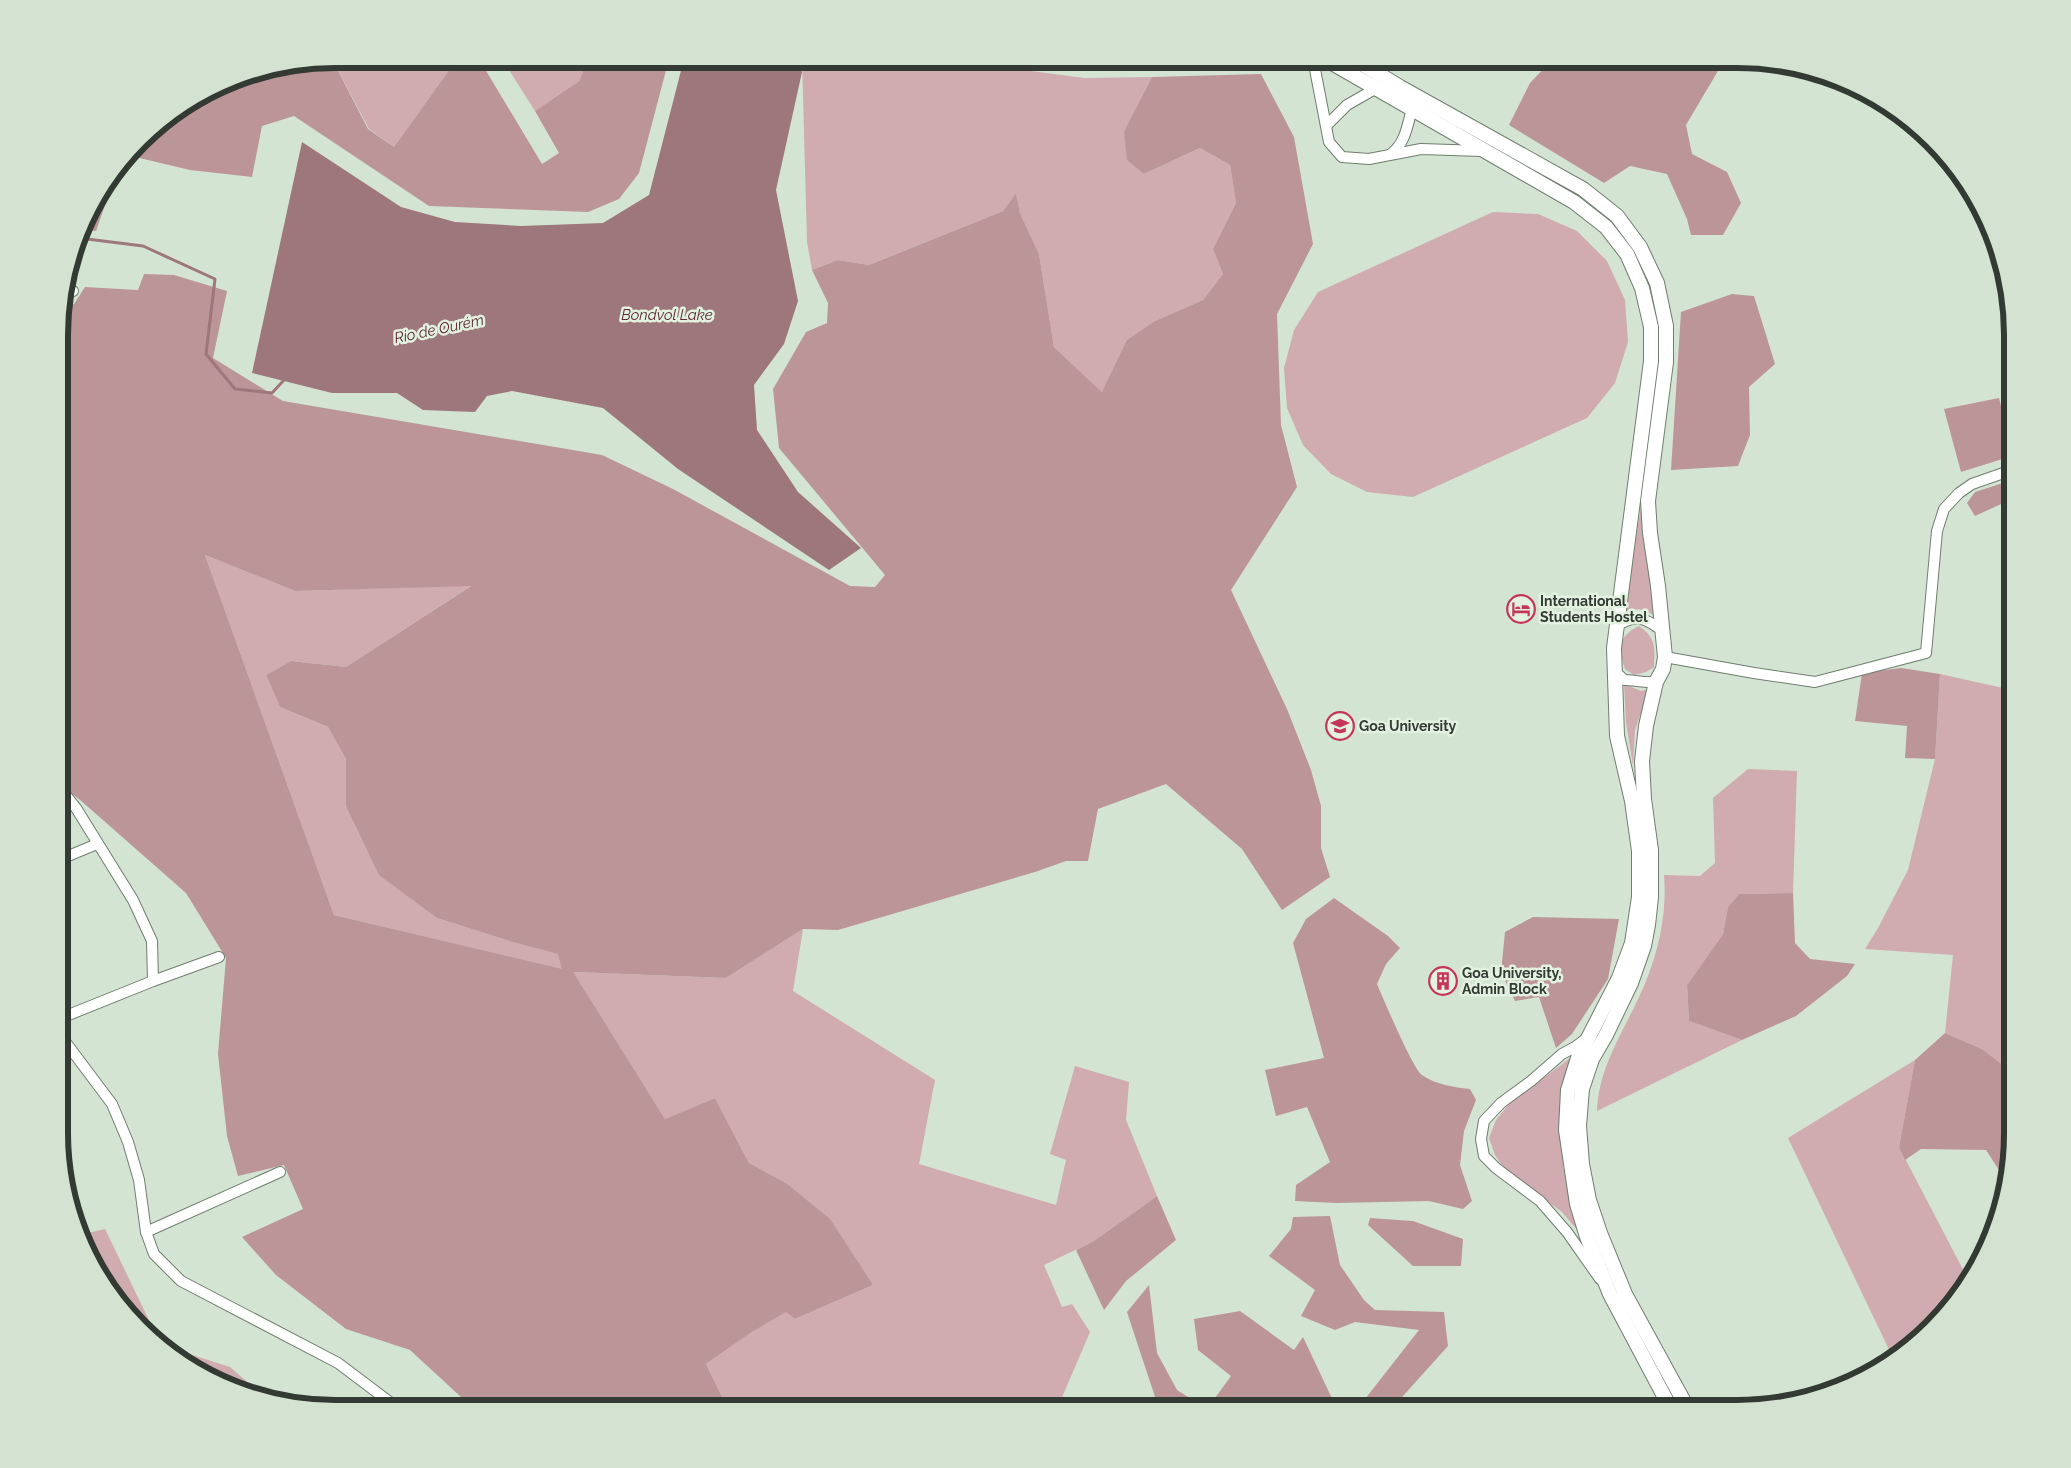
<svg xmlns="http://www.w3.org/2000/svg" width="2071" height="1468" font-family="Raleway,sans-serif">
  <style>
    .green { fill: #d0abaf }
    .forest { fill: #bc9599; fill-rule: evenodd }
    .water { fill: #9d777b }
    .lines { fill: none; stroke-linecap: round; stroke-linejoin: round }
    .stream { stroke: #9d777b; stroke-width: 3 }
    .minor-casing { stroke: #6f7d6e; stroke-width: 12 }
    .secondary-casing { stroke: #6f7d6e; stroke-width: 16 }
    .minor { stroke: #fff; stroke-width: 10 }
    .secondary { stroke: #fff; stroke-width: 14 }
    .labels { text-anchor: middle; stroke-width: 5; stroke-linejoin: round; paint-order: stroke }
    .poi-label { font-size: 14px; font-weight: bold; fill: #333933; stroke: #e2f1e0; text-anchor: start }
    .water-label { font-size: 15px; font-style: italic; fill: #5d2831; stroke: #e2f1e0 }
    .rim { fill: none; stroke: #333933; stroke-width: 6 }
  </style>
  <rect width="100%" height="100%" fill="#d4e4d3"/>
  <g class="green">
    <polygon points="332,59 457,59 394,147 369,129"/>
    <polygon points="502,59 588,59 579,81 535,111"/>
    <polygon points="802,59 983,59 985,65 1084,78 1152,77 1124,131 1144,174 1200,148 1230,165 1236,203 1213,249 1223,274 1203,300 1155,321 1102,392 1054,347 1039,254 1020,213 1016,193 1003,211 869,265 838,260 812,270 807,242"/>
    <polygon points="1493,212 1538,214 1577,231 1607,261 1625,300 1628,342 1615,383 1587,418 1413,497 1367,492 1331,474 1303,445 1287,408 1284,368 1294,330 1318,292"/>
    <path d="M1646 479 1643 533 1657 618C1645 608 1637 608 1623 611Z"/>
    <polygon points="205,555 295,591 472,585 346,667 291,661 266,675 280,707 328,727 346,759 346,806 437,918 512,942 559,954 563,970 334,915"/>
    <path d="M1639 626C1656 638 1655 647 1654 667L1646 672 1634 675 1625 669C1618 648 1618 636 1639 626Z"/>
    <polygon points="1940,674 2012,690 2012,1072 1982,1049 1945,1033 1953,955 1865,949 1878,928 1908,870 1935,759"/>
    <polygon points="1624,684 1641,691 1649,689 1635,730 1633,766 1626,722"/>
    <path d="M1748 769 1797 771 1793 893 1739 894 1728 907 1723 934 1687 985 1689 1021 1742 1040 1597 1111C1599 1060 1631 1022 1648 976 1660 945 1667 909 1664 875L1700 876 1715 863 1713 798Z"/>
    <polygon points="803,929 793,991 935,1080 919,1164 1056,1205 1066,1160 1050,1154 1075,1066 1129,1082 1126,1120 1157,1196 1094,1241 1044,1265 1062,1307 1072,1304 1090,1332 1060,1402 1060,1409 748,1409 723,1399 706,1364 752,1332 786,1311 795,1319 873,1285 786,1183 749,1163 715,1098 665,1119 572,972 726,978"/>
    <polygon points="1577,1053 1560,1110 1564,1172 1578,1231 1562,1212 1506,1171 1495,1155 1489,1138 1496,1120 1510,1103"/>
    <path d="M1915 1060 1899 1147 1968 1279C1950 1313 1925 1336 1893 1358L1788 1138Z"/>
    <polygon points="105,1229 161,1345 230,1367 267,1399 245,1395 167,1353 96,1272 83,1234"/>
  </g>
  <g class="forest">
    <polygon points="332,59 368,129 394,147 457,59 479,59 542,164 559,153 535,111 579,81 588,59 669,59 639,173 619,199 588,212 429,206 294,116 262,126 252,177 190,170 131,156 152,127 229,80"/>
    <polygon points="1553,59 1725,59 1686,125 1692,154 1727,172 1741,203 1723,235 1691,235 1687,219 1667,174 1630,166 1604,183 1509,125 1530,83"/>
    <path d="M1261 74 1294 137 1313 244 1277 314 1281 425 1297 487 1231 590 1287 709 1311 770 1321 806V848L1330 877 1282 910 1242 849 1166 784 1098 809 1088 861H1066L1035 872 838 930 803 929 726 978 573 972 665 1119 715 1098 749 1163 786 1183 830 1219 873 1285 795 1319 786 1312 752 1332 706 1364 723 1399 748 1409H474L410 1350 346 1329 276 1275 242 1237 303 1209 284 1165 238 1176 227 1136 218 1054 226 958 186 893 79 799 61 786V309L74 304 85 287 138 290 144 274 174 275 227 291 213 358 283 401 602 455 673 489 850 586 875 587 885 575 779 448 773 389 806 332 827 323 828 303 812 270 838 260 869 265 1003 211 1016 193 1020 213 1039 254 1054 347 1102 392 1127 340 1155 321 1203 300 1223 274 1213 249 1236 203 1230 165 1200 148 1144 174 1127 160 1124 131 1152 77ZM205 555 295 591 471 586 346 667 291 661 266 675 280 707 328 727 346 759V806L379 875 437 918 512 942 558 954 562 969 334 915Z"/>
    <polygon points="116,174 96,231 82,229 87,212"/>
    <polygon points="1732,294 1754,296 1775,364 1749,387 1750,435 1738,466 1671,470 1681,312"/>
    <polygon points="1999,398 2012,448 2012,456 1961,472 1944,409"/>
    <polygon points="2012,480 2012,499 1975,516 1967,503 1975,492"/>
    <polygon points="1901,668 1940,674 1935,759 1905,758 1907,726 1855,721 1862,673"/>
    <polygon points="1793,893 1795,943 1810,959 1855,964 1847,976 1796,1016 1742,1040 1689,1021 1687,985 1723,934 1728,907 1739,894"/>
    <path d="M1334 898 1388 936 1400 948 1386 964 1377 984C1383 998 1413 1069 1422 1075 1437 1085 1453 1087 1470 1089L1476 1100 1464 1131 1460 1165 1472 1201 1463 1209 1429 1201 1336 1203 1295 1201 1296 1185 1330 1162 1307 1107 1276 1116 1265 1070 1324 1058 1293 943 1306 919Z"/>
    <polygon points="1533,917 1619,919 1608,979 1572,1034 1556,1048 1539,997 1515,1001 1501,972 1505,932"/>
    <polygon points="1945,1033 1982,1049 2012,1072 2012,1152 2006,1181 1986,1150 1921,1149 1905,1160 1899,1147 1915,1060"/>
    <polygon points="1157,1196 1176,1240 1126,1281 1104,1310 1076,1250 1094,1241"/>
    <polygon points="1330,1216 1340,1265 1364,1300 1375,1310 1444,1312 1448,1346 1394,1406 1397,1409 1358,1408 1419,1330 1355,1322 1335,1330 1301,1316 1315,1290 1269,1256 1291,1229 1293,1217"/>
    <polygon points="1370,1218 1413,1221 1463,1239 1461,1266 1413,1266 1368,1225"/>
    <polygon points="1149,1285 1157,1353 1177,1390 1207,1409 1231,1376 1198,1350 1194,1319 1240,1311 1294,1350 1303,1337 1337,1409 1159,1409 1127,1312"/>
  </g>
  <polygon class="water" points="684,59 794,59 802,72 776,190 798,301 784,344 754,385 757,430 798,492 861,548 829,570 678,469 603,408 512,391 487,396 475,412 423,410 397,393 332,393 252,373 302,142 401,207 455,222 521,226 603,223 649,195"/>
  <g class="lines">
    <polyline class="stream" points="79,238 143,246 215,279 206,354 235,389 272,393 284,380"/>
    <defs>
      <g id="minor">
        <polyline points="1313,59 1329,142 1342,157 1369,159 1421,149 1482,151"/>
        <polyline points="1326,126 1347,105 1375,89"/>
        <path d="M1391 154C1406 142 1407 126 1412 109"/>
        <polyline points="62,295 73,291"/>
        <path d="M1616 626C1634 616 1640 615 1657 627"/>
        <polyline points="1665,657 1754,673 1815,682 1926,653 1937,531 1944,509 1959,493 1972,484 2012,470"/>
        <path d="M1614 670 1624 680C1636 680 1642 683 1656 682"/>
        <polyline points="61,789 76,808 133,900 152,941 153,981"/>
        <polyline points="61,859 97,844"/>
        <polyline points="61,1018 153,981 219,957"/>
        <polyline points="61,1036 112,1104 128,1142 139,1180 146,1232 154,1254 181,1281 338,1363 399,1409"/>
        <polyline points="1587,1038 1575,1047 1562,1054 1531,1081 1501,1103 1484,1121 1481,1139 1484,1156 1496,1168 1540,1201 1567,1232 1600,1279"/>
        <polyline points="146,1232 280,1172"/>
      </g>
      <g id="secondary">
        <polyline points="1325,59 1574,202 1606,227 1627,254 1642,288 1651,327 1651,361 1614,648 1617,736 1632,801 1639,851 1639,897 1632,943 1619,978 1578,1058 1568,1090 1566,1130 1577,1204 1587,1237 1610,1294 1671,1409"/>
        <polyline points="1354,59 1400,87 1583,189 1617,216 1640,247 1657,283 1666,326 1666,362 1648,501 1650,533 1658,586 1665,657 1663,669 1656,682 1646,726 1642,761 1644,799 1651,850 1651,897 1648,925 1644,946 1631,983 1606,1035 1592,1059 1582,1089 1579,1126 1582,1164 1589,1200 1600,1233 1625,1294 1688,1409"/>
      </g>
    </defs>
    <use href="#minor" class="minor-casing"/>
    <use href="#secondary" class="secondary-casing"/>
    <use href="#minor" class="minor"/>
    <use href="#secondary" class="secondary"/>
  </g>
  <defs>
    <symbol id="hotel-ring" viewBox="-11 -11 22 22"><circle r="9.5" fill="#e2f1e0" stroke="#c53558" stroke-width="1.5"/><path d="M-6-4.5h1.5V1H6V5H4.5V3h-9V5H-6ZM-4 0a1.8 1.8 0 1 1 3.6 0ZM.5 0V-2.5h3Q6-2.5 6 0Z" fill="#c53558"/></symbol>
    <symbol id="university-ring" viewBox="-11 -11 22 22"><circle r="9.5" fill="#e2f1e0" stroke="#c53558" stroke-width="1.5"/><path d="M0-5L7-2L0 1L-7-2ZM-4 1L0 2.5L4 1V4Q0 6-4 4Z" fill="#c53558"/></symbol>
    <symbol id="building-ring" viewBox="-11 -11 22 22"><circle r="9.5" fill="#e2f1e0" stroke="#c53558" stroke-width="1.5"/><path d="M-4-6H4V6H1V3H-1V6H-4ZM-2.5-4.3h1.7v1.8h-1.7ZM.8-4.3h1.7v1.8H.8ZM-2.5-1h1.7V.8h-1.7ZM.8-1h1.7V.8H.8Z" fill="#c53558"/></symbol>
  </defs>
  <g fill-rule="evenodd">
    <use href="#hotel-ring" x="1505" y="593" width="32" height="32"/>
    <use href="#university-ring" x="1324" y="710" width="32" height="32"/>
    <use href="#building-ring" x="1427" y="965" width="32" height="32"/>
  </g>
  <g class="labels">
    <g class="poi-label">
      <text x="1540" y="606">International<tspan x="1540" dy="16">Students Hostel</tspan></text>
      <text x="1359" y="731">Goa University</text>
      <text x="1462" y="978">Goa University,<tspan x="1462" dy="16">Admin Block</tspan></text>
    </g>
    <g class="water-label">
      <text x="667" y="320">Bondvol Lake</text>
      <text transform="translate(439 329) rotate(-12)" y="5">Rio de Ourém</text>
    </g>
  </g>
  <path d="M0 0H2071V1468H0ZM335 68H1737A267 267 0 0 1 2004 335V1133A267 267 0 0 1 1737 1400H335A267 267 0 0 1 68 1133V335A267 267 0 0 1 335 68Z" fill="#d4e2d2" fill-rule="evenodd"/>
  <path class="rim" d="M335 68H1737A267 267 0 0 1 2004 335V1133A267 267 0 0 1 1737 1400H335A267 267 0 0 1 68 1133V335A267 267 0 0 1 335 68Z"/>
</svg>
